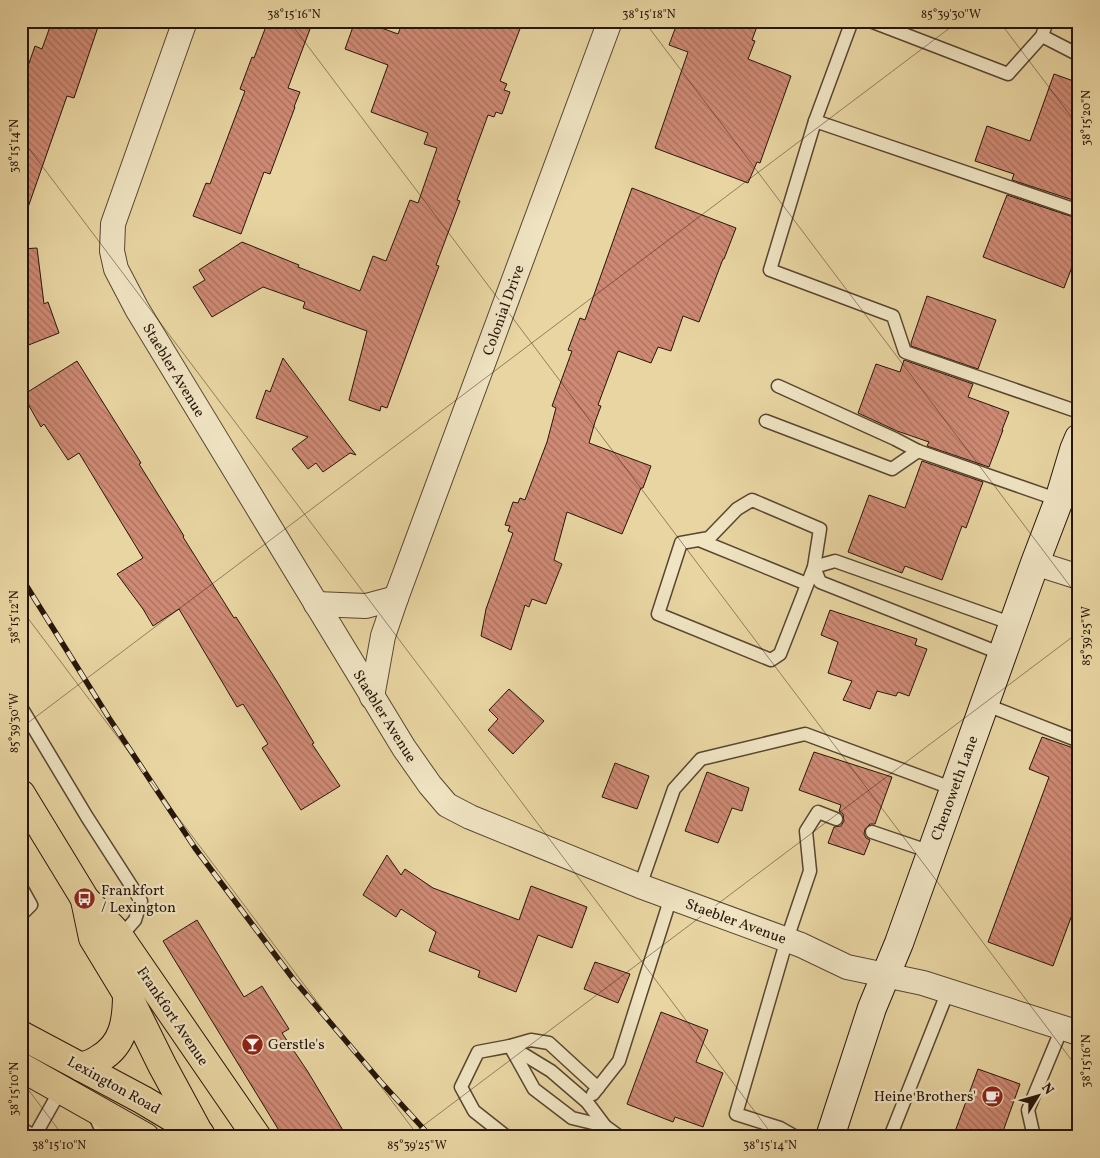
<svg xmlns="http://www.w3.org/2000/svg" width="1100" height="1158" font-family="Vollkorn,serif">
  <style>
    .building { fill: url(#building-back-hatch); stroke: #27160b }
    .lines { fill: none; stroke-linecap: round; stroke-linejoin: round }
    .lane-casing { stroke: #574631; stroke-width: 15 }
    .street-casing { stroke: #574631; stroke-width: 26 }
    .secondary-casing { stroke: #27160b; stroke-width: 30 }
    .primary-casing { stroke: #27160b; stroke-width: 30 }
    .lane { stroke: #f0e4c3; stroke-width: 12 }
    .street { stroke: #f0e4c3; stroke-width: 24 }
    .secondary { stroke: #f0e4c3; stroke-width: 28 }
    .primary { stroke: #e8d5a2; stroke-width: 28 }
    .rail-casing { stroke: #27160b; stroke-width: 5.5 }
    .rail { stroke: #f0e4c3; stroke-width: 4; stroke-dasharray: 11; stroke-linecap: butt }
    .ticks { fill: none; stroke: #27160b; stroke-width: 1; stroke-opacity: 0.45 }
    .labels { text-anchor: middle; stroke-width: 4.5; stroke-linejoin: round; paint-order: stroke }
    .street-label { font-size: 15px; fill: #27160b; stroke: #f0e4c3 }
    .poi-label { font-size: 15px; fill: #27160b; stroke: #f0e4c3; text-anchor: start }
    .neatline { fill: none; stroke: #27160b; stroke-width: 2 }
    .ticks-label { font-size: 12px; text-anchor: middle; fill: #27160b }
  </style>
  <defs>
    <pattern id="building-back-hatch" width="6" height="6" patternUnits="userSpaceOnUse" patternTransform="scale(1.25)"><rect width="6" height="6" fill="#cf8a74"/><path d="M-1 5l2 2M0 0l6 6M5-1l2 2" fill="none" stroke="#a8705d"/></pattern>
  </defs>
  <rect width="100%" height="100%" fill="#e8d5a2"/>
  <filter id="stains"><feTurbulence type="fractalNoise" baseFrequency=".004" numOctaves="4"/><feColorMatrix values="0 0 0 0 .2 0 0 0 0 .09 0 0 0 0 .02 0 0 0 .5 -.17"/></filter>
  <radialGradient id="worn" r=".72"><stop offset=".6" stop-color="#630" stop-opacity="0"/><stop offset="1" stop-color="#630" stop-opacity=".3"/></radialGradient>
  <g class="building">
    <polygon points="52,21 100,21 74,98 67,96 25,216 21,216 21,86 35,46 42,49"/>
    <polygon points="268,21 313,21 288,88 300,92 294,107 295,107 270,174 264,172 241,234 193,216 206,183 210,184 245,91 240,89 252,57 254,58"/>
    <polygon points="355,21 362,21 398,34 403,21 523,21 500,81 507,84 504,90 510,92 502,114 496,112 494,117 488,115 457,200 460,201 436,265 439,266 430,290 387,408 381,406 380,411 349,400 367,331 303,308 305,302 263,287 212,317 193,287 205,280 199,270 242,242 299,265 298,267 360,291 373,256 386,261 410,200 418,203 437,148 424,144 428,133 371,112 388,65 345,49"/>
    <polygon points="678,21 759,21 752,40 755,41 748,59 791,76 760,163 757,162 748,183 655,148 688,52 669,45"/>
    <polygon points="1054,74 1079,83 1079,202 1012,180 1014,174 975,161 987,126 1030,141"/>
    <polygon points="632,188 736,228 724,259 723,259 699,322 683,316 671,351 658,347 651,363 618,351 598,405 601,406 595,422 589,443 651,466 643,488 641,488 622,534 567,512 554,560 562,564 546,604 532,599 529,607 525,605 511,650 481,636 486,609 513,533 508,531 510,526 505,525 513,502 518,503 520,498 525,500 539,463 547,442 556,408 552,406 572,351 568,350 580,318 585,320"/>
    <polygon points="1007,195 1079,219 1079,249 1064,288 983,257"/>
    <polygon points="37,248 44,304 48,302 59,333 21,348 21,249"/>
    <polygon points="927,296 996,320 978,369 911,346 911,343"/>
    <polygon points="283,358 342,437 356,455 350,453 323,472 316,463 308,469 292,449 308,437 256,418 266,390 270,392"/>
    <polygon points="904,360 973,384 968,397 1009,412 1002,430 1003,430 989,467 927,446 929,442 897,431 858,413 876,364 900,372"/>
    <polygon points="77,361 141,463 139,464 184,536 183,537 234,618 236,617 276,680 314,743 312,744 340,786 301,810 262,748 268,744 243,704 237,707 179,609 153,626 143,609 117,574 143,558 79,453 68,460 44,424 41,427 23,395"/>
    <polygon points="922,461 983,482 966,528 962,526 942,580 905,566 902,573 848,552 869,495 905,508"/>
    <polygon points="830,610 917,639 915,645 927,649 909,696 898,692 896,696 877,691 870,709 843,700 852,681 828,673 838,642 821,635"/>
    <polygon points="509,689 544,721 513,754 488,730 498,719 489,710"/>
    <polygon points="1042,737 1079,750 1079,896 1053,966 988,942 1049,777 1029,769"/>
    <polygon points="814,752 892,777 875,824 870,824 865,829 864,834 866,838 870,840 864,855 828,843 834,827 841,826 844,821 843,814 839,811 841,805 799,790"/>
    <polygon points="615,763 649,776 637,809 602,797"/>
    <polygon points="707,772 749,788 742,811 732,808 718,843 685,831"/>
    <polygon points="387,855 401,875 405,869 433,888 519,920 531,886 587,907 572,948 538,935 516,992 478,977 480,971 429,951 436,932 401,909 396,917 363,895"/>
    <polygon points="197,920 244,997 262,986 289,1029 282,1033 308,1072 347,1137 283,1137 163,941"/>
    <polygon points="595,962 630,974 618,1003 584,989"/>
    <polygon points="661,1012 708,1030 696,1062 723,1073 703,1127 675,1117 673,1122 627,1104"/>
    <polygon points="978,1069 1020,1084 1001,1137 953,1137"/>
  </g>
  <g class="lines">
    <defs>
      <g id="lane">
        <polyline points="870,21 1008,74 1042,36 1047,21"/>
        <polyline points="1042,36 1079,55"/>
        <polyline points="815,121 852,21"/>
        <polyline points="1079,211 815,121 770,270 893,316 905,352 1079,412"/>
        <polyline points="778,386 895,439 918,451 1059,500"/>
        <polyline points="766,421 892,469 918,451"/>
        <polygon points="752,500 820,529 814,567 780,654 771,660 658,614 681,543 709,538 737,509"/>
        <polyline points="699,540 807,584"/>
        <polyline points="1002,654 820,582 814,567 835,561 1013,624"/>
        <polyline points="984,704 1079,741"/>
        <polyline points="21,707 87,817 141,901 135,920 119,938"/>
        <polyline points="872,832 931,852"/>
        <polyline points="640,886 674,789 701,759 805,734 954,789"/>
        <polyline points="21,887 31,905 21,915"/>
        <polyline points="598,1088 549,1043 531,1040 510,1046 534,1089 572,1118 605,1126"/>
        <polyline points="593,1094 619,1061 671,897"/>
        <polyline points="93,1112 101,1129 100,1137"/>
        <polyline points="21,1128 35,1137"/>
        <polyline points="34,1137 61,1089"/>
        <polyline points="507,1137 474,1111 461,1087 478,1052 510,1046 551,1071 587,1102 605,1126 620,1137"/>
        <polyline points="796,1137 780,1128 736,1114 787,939 810,871 806,831 818,812 836,819"/>
        <polyline points="890,1137 948,991"/>
        <polyline points="1034,1137 1028,1110 1062,1028"/>
      </g>
      <g id="street">
        <polyline points="185,21 113,224 112,251 116,269 137,309 404,748 430,785 447,805 470,817 640,886 801,945 847,967 923,983 1079,1033"/>
        <polyline points="1035,563 1079,577"/>
        <polyline points="316,604 366,606 396,598"/>
        <polyline points="372,697 383,636 396,598 610,21"/>
      </g>
      <polyline id="secondary" points="830,1137 872,1008 899,943 1035,563 1059,500 1074,450 1079,438"/>
      <g id="primary">
        <polyline points="21,794 85,899 116,932 257,1137"/>
        <polyline points="85,900 93,938 127,994 162,1065 201,1137"/>
        <polyline points="21,1035 143,1100 200,1134"/>
        <polyline points="21,1067 145,1137"/>
        <path d="M81 1067C87 1065 94 1063 99 1059 124 1045 127 1020 127 994"/>
      </g>
    </defs>
    <use href="#lane" class="lane-casing"/>
    <use href="#street" class="street-casing"/>
    <use href="#secondary" class="secondary-casing"/>
    <use href="#primary" class="primary-casing"/>
    <use href="#lane" class="lane"/>
    <use href="#street" class="street"/>
    <use href="#secondary" class="secondary"/>
    <use href="#primary" class="primary"/>
    <defs>
      <polyline id="rail" points="21,577 109,718 195,848 294,980 380,1081 431,1137"/>
    </defs>
    <use href="#rail" class="rail-casing"/>
    <use href="#rail" class="rail"/>
  </g>
  <path class="ticks" d="M289 21 1079 1070M644 21 1079 598M999 21 1079 127M21 28 30 21M21 138 774 1137M21 609 419 1137M21 728 959 21M21 1080 64 1137M408 1137 1079 632"/>
  <defs>
    <symbol id="bus-disc" viewBox="-11 -11 22 22"><circle r="9.5" fill="#8f2418" stroke="#f0e4c3"/><path d="M-5-6H5V4H4V6H2V4H-2V6H-4V4H-5ZM-3.5-4V0h7V-4ZM-3.5 1.2v1.5H-2V1.2ZM2 1.2v1.5H3.5V1.2Z" fill="#fff"/></symbol>
    <symbol id="bar-disc" viewBox="-11 -11 22 22"><circle r="9.5" fill="#8f2418" stroke="#f0e4c3"/><path d="M-6-5H6L.8 .8V4.5H3.5V6h-7V4.5H-.8V.8Z" fill="#fff"/></symbol>
    <symbol id="cafe-disc" viewBox="-11 -11 22 22"><circle r="9.5" fill="#8f2418" stroke="#f0e4c3"/><path d="M-5.5-4.5H6V0H3Q3 3.5 0 3.5H-2.5Q-5.5 3.5-5.5 0ZM3-3.2v2h1.7v-2ZM-6 4.5H4V6H-6Z" fill="#fff"/></symbol>
  </defs>
  <g fill-rule="evenodd">
    <use href="#bus-disc" x="72" y="886" width="25" height="25"/>
    <use href="#bar-disc" x="240" y="1032" width="25" height="25"/>
    <use href="#cafe-disc" x="980" y="1084" width="25" height="25"/>
  </g>
  <g class="labels">
    <g class="street-label">
      <text transform="translate(503 310) rotate(-70)" y="5">Colonial Drive</text>
      <text transform="translate(174 370) rotate(59)" y="5">Staebler Avenue</text>
      <text transform="translate(385 716) rotate(58)" y="5">Staebler Avenue</text>
      <text transform="translate(954 788) rotate(-70)" y="5">Chenoweth Lane</text>
      <text transform="translate(736 921) rotate(20)" y="5">Staebler Avenue</text>
      <text transform="translate(173 1016) rotate(56)" y="5">Frankfort Avenue</text>
      <text transform="translate(114 1085) rotate(29)" y="5">Lexington Road</text>
    </g>
    <g class="poi-label">
      <text x="101" y="895">Frankfort<tspan x="101" dy="17">/ Lexington</tspan></text>
      <text x="268" y="1049">Gerstle's</text>
      <text x="976" y="1101" text-anchor="end">Heine Brothers'</text>
    </g>
  </g>
  <rect width="1100" height="1158" fill="none" stroke="#e8d5a2" stroke-width="55"/>
  <g transform="translate(1038 1096) rotate(53)" stroke="#f0e4c3" stroke-width="4" paint-order="stroke">
  <path d="M0-4L9 19L0 12L-9 19Z" fill="#27160b"/>
  <text y="-8" font-size="14" font-weight="bold" text-anchor="middle" fill="#27160b">N</text>
  </g>
  <rect x="28" y="28" width="1044" height="1102" class="neatline"/>
  <g class="ticks-label">
    <text x="294" y="18">38°15'16"N</text>
    <text x="649" y="18">38°15'18"N</text>
    <text x="951" y="18">85°39'30"W</text>
    <text transform="translate(1086 118) rotate(-90)" y="4">38°15'20"N</text>
    <text transform="translate(14 146) rotate(-90)" y="4">38°15'14"N</text>
    <text transform="translate(14 617) rotate(-90)" y="4">38°15'12"N</text>
    <text transform="translate(1086 636) rotate(-90)" y="4">85°39'25"W</text>
    <text transform="translate(14 723) rotate(-90)" y="4">85°39'30"W</text>
    <text transform="translate(1086 1061) rotate(-90)" y="4">38°15'16"N</text>
    <text transform="translate(14 1089) rotate(-90)" y="4">38°15'10"N</text>
    <text x="59" y="1149">38°15'10"N</text>
    <text x="417" y="1149">85°39'25"W</text>
    <text x="770" y="1149">38°15'14"N</text>
  </g>
  <rect width="100%" height="100%" filter="url(#stains)"/>
  <rect width="100%" height="100%" fill="url(#worn)"/>
</svg>
